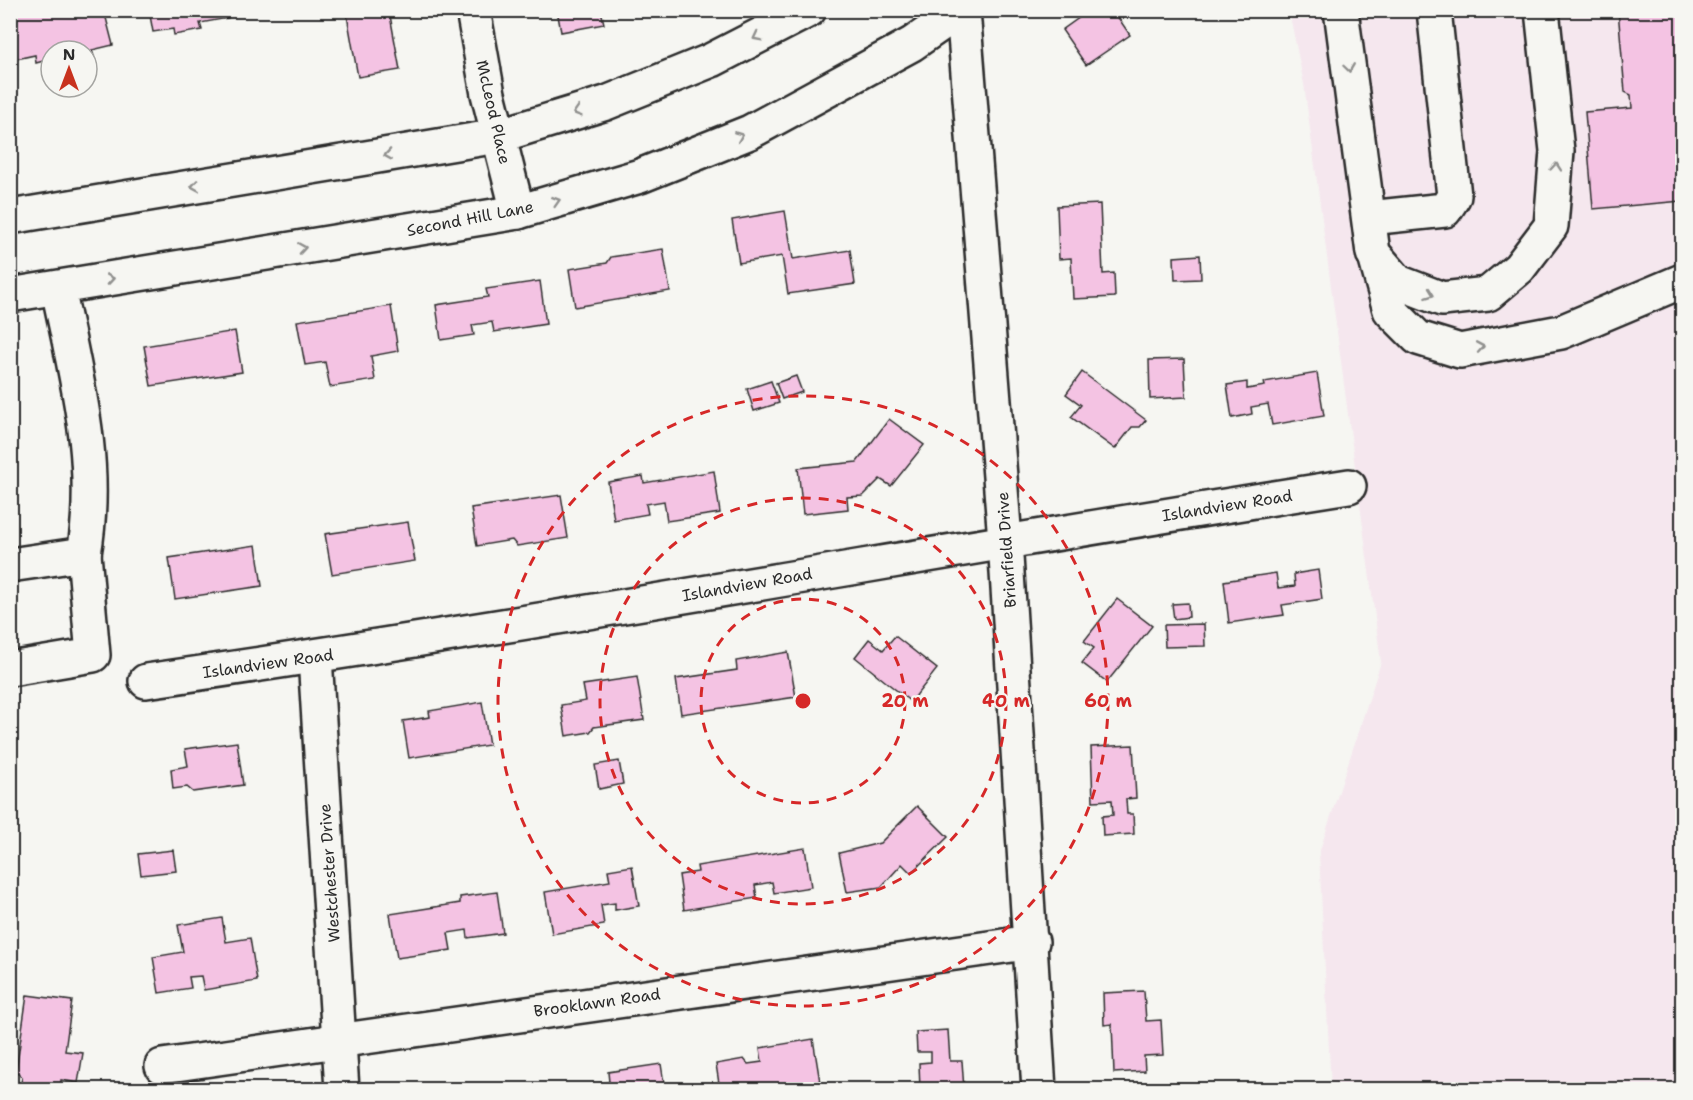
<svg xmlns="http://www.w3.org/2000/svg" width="1693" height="1100" font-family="'Shantell Sans',sans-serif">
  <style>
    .built { fill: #f5e7ee }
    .building { fill: #f4c3e3; stroke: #2b2b2b; stroke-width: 1.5 }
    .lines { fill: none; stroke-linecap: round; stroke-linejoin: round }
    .minor-casing { stroke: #2b2b2b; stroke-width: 38 }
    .minor { stroke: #f6f6f2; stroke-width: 33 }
    .oneway { stroke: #90908e }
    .ring { fill: none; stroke: #d62828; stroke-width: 3; stroke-dasharray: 10 8 }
    .labels { text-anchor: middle; stroke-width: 4.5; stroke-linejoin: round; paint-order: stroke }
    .street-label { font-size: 16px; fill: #2b2b2b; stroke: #f6f6f2 }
    .centre { fill: #d62828; stroke: #f6f6f2; stroke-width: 3 }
    .ring-label { font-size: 18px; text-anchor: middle; font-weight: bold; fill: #d62828; stroke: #f6f6f2; stroke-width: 4.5; stroke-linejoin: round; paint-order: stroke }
  </style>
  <rect width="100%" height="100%" fill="#f6f6f2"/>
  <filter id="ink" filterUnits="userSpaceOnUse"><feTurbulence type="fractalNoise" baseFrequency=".0167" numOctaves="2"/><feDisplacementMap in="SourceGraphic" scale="12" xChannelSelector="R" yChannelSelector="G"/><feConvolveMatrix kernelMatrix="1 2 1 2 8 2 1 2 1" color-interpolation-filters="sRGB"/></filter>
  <g filter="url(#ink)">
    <polygon class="built" points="1289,11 1682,11 1682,1089 1331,1089 1319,853 1381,662 1304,84"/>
    <g class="building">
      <polygon points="10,10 104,10 113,45 92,50 94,57 87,59 87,51 51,51 51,59 36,63 35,55 16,59 10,34"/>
      <polygon points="149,10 226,10 228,18 200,23 202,30 174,35 173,29 153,32"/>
      <polygon points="346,10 389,10 400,70 358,77"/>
      <polygon points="557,10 601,10 604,24 561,32"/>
      <polygon points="1090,10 1113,10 1130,35 1086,65 1062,30"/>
      <polygon points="1618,10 1682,10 1682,201 1593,209 1585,112 1632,108 1631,95 1625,92"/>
      <polygon points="1100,204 1103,274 1114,273 1115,297 1073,299 1071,258 1059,259 1057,206"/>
      <polygon points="785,211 793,259 850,250 855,284 788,294 782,256 739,263 732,220"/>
      <polygon points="663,249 670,291 575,307 569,269 607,263 611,257"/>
      <polygon points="1200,255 1201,279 1175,280 1174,257"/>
      <polygon points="540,281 546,324 494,332 492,322 472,325 474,335 441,340 436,305 488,297 486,289"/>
      <polygon points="391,306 398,351 371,356 375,380 330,387 325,362 305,365 297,321"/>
      <polygon points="235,331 242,372 151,386 144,346"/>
      <polygon points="1184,359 1186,397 1150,399 1149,360"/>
      <polygon points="1082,372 1146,420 1140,427 1132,427 1115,449 1071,417 1081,405 1066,394"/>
      <polygon points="1317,373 1324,416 1272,425 1268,404 1251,407 1252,414 1232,418 1227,385 1247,382 1247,389 1265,386 1264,382"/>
      <polygon points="796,376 802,392 782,399 776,383"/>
      <polygon points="771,381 779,403 754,411 747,389"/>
      <polygon points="889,419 924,445 891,486 880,479 863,496 847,497 848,509 803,514 798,468 857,462"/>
      <polygon points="714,471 720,513 667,521 664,501 646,504 648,514 614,520 608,482 643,476 644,483"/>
      <polygon points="561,495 568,538 517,546 512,540 477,546 471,508"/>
      <polygon points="408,522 415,561 332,574 325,534"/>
      <polygon points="256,545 262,586 175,599 169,558"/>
      <polygon points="1318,570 1322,599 1282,605 1284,615 1229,623 1224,581 1276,573 1278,588 1295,586 1294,574"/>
      <polygon points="1117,599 1152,626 1107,682 1082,663 1094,648 1084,641"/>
      <polygon points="1188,603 1189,617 1174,619 1172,604"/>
      <polygon points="1204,624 1205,646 1165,647 1164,625"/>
      <polygon points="895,636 937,669 911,702 855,657 869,639 883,650"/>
      <polygon points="788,652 796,697 681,714 676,679 737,670 736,661"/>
      <polygon points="637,677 644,720 594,727 590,732 566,736 561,705 586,701 583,685"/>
      <polygon points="482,702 489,745 409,758 403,721 430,717 429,711"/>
      <polygon points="237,742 243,785 193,792 187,787 173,789 171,769 188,766 185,749"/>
      <polygon points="1133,745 1136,798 1126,799 1127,814 1133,814 1134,834 1103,836 1102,816 1113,815 1112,800 1093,801 1091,747"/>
      <polygon points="619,761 623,784 599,789 595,765"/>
      <polygon points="917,806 948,837 911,873 902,864 881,887 847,892 839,853 880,843"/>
      <polygon points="805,848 811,887 774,893 772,882 755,885 757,898 684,910 679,875 698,872 697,866"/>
      <polygon points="173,850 176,871 141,875 138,854"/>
      <polygon points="632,866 639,906 615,910 615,903 601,905 604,925 552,934 545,892 610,881 608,870"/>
      <polygon points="497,892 503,933 468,938 467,930 448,933 451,950 397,958 390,914 460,903 460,897"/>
      <polygon points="222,918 226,942 250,938 257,981 204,990 201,976 189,977 191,988 159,993 153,957 183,952 178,925"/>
      <polygon points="1144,991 1146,1021 1161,1020 1163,1055 1144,1056 1145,1071 1114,1073 1112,1024 1104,1025 1103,993"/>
      <polygon points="27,995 72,1001 65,1051 83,1053 78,1083 61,1080 60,1090 20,1090 22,1077 16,1071"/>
      <polygon points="948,1030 950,1061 962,1061 964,1090 920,1090 919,1063 931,1062 931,1052 917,1052 916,1032"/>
      <polygon points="813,1039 820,1082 778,1090 768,1090 768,1087 720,1090 716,1064 744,1059 748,1064 762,1062 760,1048"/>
      <polygon points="661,1064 665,1090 554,1090 609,1082 608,1072"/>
    </g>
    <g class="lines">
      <defs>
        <g id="minor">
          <polyline points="473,10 488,94 518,212"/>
          <polyline points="963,10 1005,540 1039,1090"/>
          <polyline points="1341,10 1373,253 1398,282 1442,299 1488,294 1519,268 1551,226 1557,151 1542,10"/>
          <polyline points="10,217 498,136 606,103 712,60 809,10"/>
          <polyline points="1369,218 1445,210 1454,196 1434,10"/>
          <polyline points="1376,260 1390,310 1418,338 1460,351 1561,332 1682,281"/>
          <path d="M58 288C76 377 100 462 84 554"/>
          <polyline points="10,295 518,212 640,176 750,132 912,44 961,10"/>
          <polyline points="10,565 84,554 93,655 10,669"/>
          <polyline points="315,657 342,1090"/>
          <path d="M146 681C548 623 948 549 1349 486"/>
          <polyline points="162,1066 1032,942"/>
        </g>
      </defs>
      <use href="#minor" class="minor-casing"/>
      <use href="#minor" class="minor"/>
    </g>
    <defs><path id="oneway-chevron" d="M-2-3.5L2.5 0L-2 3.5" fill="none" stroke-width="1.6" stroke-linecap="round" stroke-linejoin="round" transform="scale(1.5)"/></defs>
    <g class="oneway">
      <use href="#oneway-chevron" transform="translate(757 37) rotate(153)"/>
      <use href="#oneway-chevron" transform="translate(1349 68) rotate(82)"/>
      <use href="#oneway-chevron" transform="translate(577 112) rotate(163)"/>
      <use href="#oneway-chevron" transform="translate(739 136) rotate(-22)"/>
      <use href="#oneway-chevron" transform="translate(388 155) rotate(171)"/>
      <use href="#oneway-chevron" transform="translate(1556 167) rotate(-85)"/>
      <use href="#oneway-chevron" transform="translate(195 186) rotate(171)"/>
      <use href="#oneway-chevron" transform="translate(556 201) rotate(-17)"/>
      <use href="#oneway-chevron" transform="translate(302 248) rotate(-9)"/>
      <use href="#oneway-chevron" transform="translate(110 279) rotate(-9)"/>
      <use href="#oneway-chevron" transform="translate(1430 294) rotate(20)"/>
      <use href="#oneway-chevron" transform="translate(1480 347) rotate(-10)"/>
    </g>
  </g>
  <g class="ring">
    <circle cx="803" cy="701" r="102"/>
    <circle cx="803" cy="701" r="203"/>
    <circle cx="803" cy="701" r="305"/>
  </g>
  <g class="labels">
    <g class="street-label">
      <text transform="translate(494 112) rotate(77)" y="6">McLeod Place</text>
      <text transform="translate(470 218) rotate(-11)" y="6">Second Hill Lane</text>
      <text transform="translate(1227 505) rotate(-9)" y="6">Islandview Road</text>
      <text transform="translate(1006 550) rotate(-94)" y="6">Briarfield Drive</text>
      <text transform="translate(747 584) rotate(-10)" y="6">Islandview Road</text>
      <text transform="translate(268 663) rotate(-8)" y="6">Islandview Road</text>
      <text transform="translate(329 873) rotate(-94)" y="6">Westchester Drive</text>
      <text transform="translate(597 1002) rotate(-8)" y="6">Brooklawn Road</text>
    </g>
  </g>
  <circle cx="803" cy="701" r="9" class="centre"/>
  <g class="ring-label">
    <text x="905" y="707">20 m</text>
    <text x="1006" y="707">40 m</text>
    <text x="1108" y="707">60 m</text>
  </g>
  <rect width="1693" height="1100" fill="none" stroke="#f6f6f2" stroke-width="36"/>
  <rect x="18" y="18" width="1657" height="1064" fill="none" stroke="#2b2b2b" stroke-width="2" filter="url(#ink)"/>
  <g transform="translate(69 69)"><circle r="28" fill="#f6f6f2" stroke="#a5a5a2" stroke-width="1.5"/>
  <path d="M0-4.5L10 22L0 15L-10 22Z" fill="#c8321e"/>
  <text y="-9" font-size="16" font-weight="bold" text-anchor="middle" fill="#2b2b2b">N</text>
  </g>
</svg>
